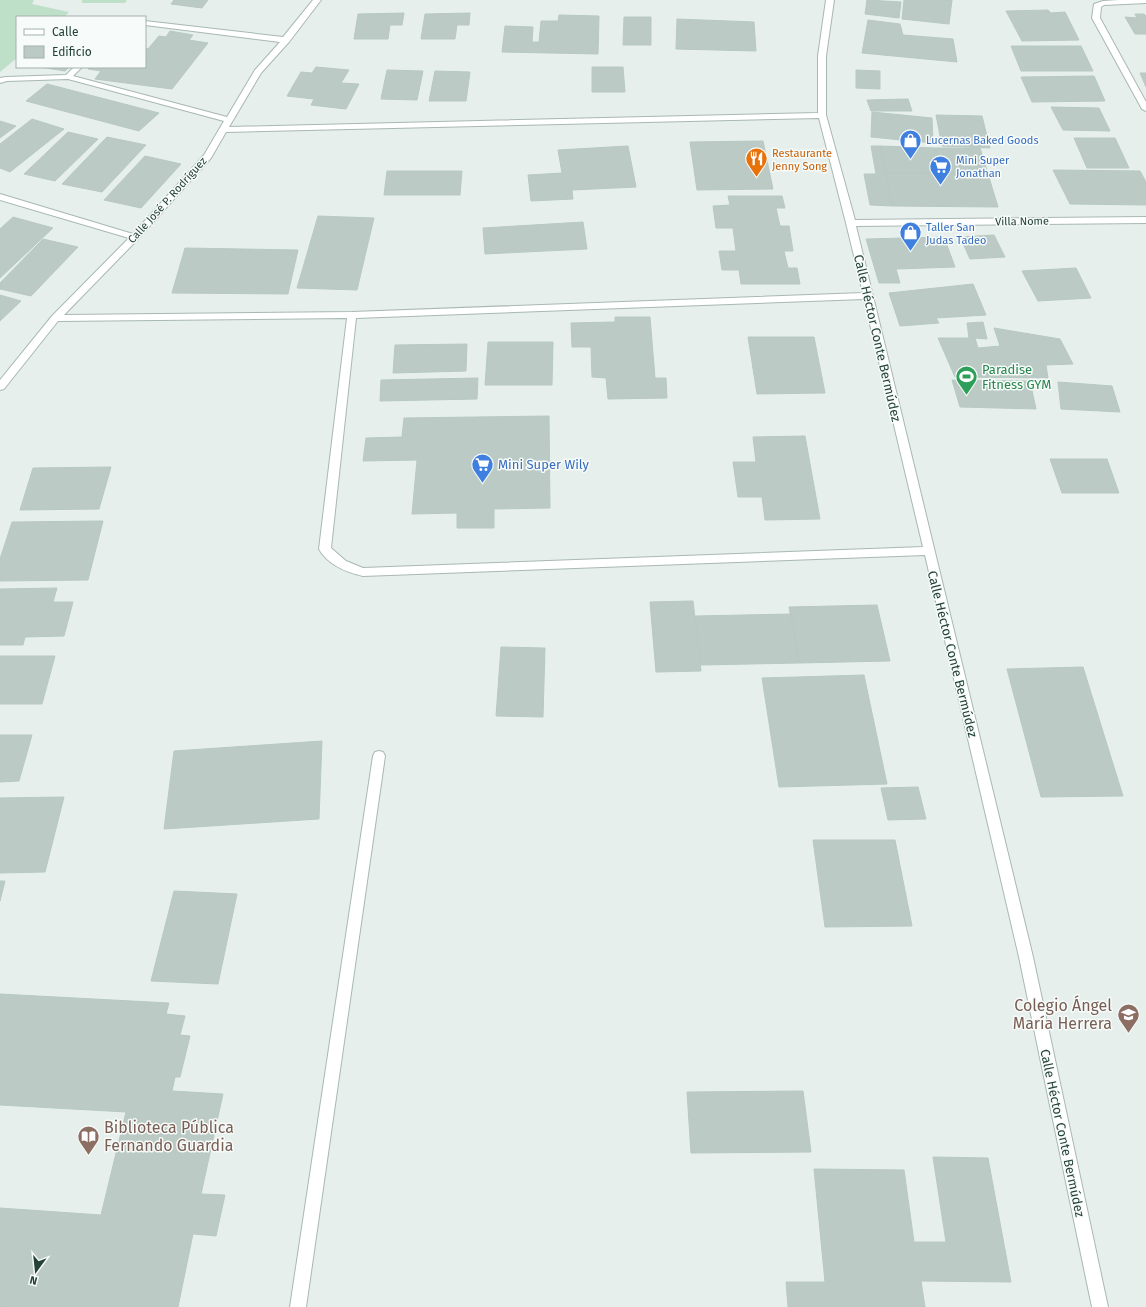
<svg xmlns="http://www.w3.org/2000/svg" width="1146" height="1307" font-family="'Fira Sans',sans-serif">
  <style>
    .green { fill: #bfe0c8 }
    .building { fill: #bbcac4; stroke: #b8c9c2 }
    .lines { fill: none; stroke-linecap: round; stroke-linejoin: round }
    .minor-casing { stroke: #a8b8b2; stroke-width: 2 }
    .minor { fill: #fff; fill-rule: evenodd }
    .labels { text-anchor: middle; stroke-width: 3; stroke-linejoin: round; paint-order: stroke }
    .far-shop-label { font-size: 11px; fill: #366cbe; stroke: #f7fbf9; text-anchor: start }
    .far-food-label { font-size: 11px; fill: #c56008; stroke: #f7fbf9; text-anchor: start }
    .far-street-label { font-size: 11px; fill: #24423a; stroke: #f7fbf9 }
    .street-label { font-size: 13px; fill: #24423a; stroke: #f7fbf9 }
    .leisure-label { font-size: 13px; fill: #27864d; stroke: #f7fbf9; text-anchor: start }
    .shop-label { font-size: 13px; fill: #366cbe; stroke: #f7fbf9; text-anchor: start }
    .near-education-label { font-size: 16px; fill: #785e54; stroke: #f7fbf9; text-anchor: end }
  </style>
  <rect width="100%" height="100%" fill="#e6efeb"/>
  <g class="green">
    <polygon points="0,0 34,0 32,4 69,12 64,17 17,17 17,58 0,72"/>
    <polygon points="82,0 127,0 125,3 82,3"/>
  </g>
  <g class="building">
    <polygon points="174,0 208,0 202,8 171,4"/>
    <polygon points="867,0 901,2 899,18 865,14"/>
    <polygon points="904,0 952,0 949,24 902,19"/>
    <polygon points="1048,10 1051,13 1065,12 1079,40 1022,41 1006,11"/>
    <polygon points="404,13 402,25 390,25 388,39 354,39 358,14"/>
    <polygon points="470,13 469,25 457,25 455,39 421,39 425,14"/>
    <polygon points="1135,14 1144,14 1146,16 1146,34 1135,34 1125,17 1137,18"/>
    <polygon points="559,15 599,16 598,54 502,52 505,26 533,27 532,42 539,42 541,21 558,21"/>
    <polygon points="624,17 651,17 651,45 623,45"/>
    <polygon points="677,19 754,22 756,51 676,49"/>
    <polygon points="868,20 900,24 903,35 953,39 957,62 862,53"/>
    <polygon points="170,31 193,35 189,40 208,43 172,89 95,79 101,71 88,69 90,67 145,67 145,48 148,49 159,36 166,37"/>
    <polygon points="1011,46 1081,46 1093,71 1021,71"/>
    <polygon points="40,67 69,67 65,71"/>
    <polygon points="316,67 349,70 341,83 359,84 346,109 311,105 314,99 287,96 301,72 312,73"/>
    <polygon points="592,67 623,67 625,92 592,92"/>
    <polygon points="387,70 423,71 417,100 381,99"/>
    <polygon points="856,70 880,71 880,89 856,88"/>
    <polygon points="435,71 470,72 466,101 429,101"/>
    <polygon points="1140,73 1146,73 1146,87"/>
    <polygon points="1094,76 1105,101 1032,102 1021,77"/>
    <polygon points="47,84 159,113 139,131 26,101"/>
    <polygon points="908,99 912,111 871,111 867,100"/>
    <polygon points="1051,107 1099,108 1110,131 1063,130"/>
    <polygon points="872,112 932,118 933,143 871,137"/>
    <polygon points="936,115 982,116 990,148 942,146"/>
    <polygon points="32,119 64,129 10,172 0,168 0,144"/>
    <polygon points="0,121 16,126 0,138"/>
    <polygon points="68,132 98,139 55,181 24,174"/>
    <polygon points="107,137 146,145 102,192 62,184"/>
    <polygon points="1074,138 1115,138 1129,168 1087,168"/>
    <polygon points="763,141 773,189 697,190 690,142"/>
    <polygon points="628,146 636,187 572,190 573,199 531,201 528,175 562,173 558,150"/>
    <polygon points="871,146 880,146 892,206 870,205 864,174 876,174"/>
    <polygon points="880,146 935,148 942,173 886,173"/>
    <polygon points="935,148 980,148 988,174 942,173"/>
    <polygon points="145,156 181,164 141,208 104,200"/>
    <polygon points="1053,170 1140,171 1146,182 1146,205 1070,204"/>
    <polygon points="387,171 462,171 460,195 384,195"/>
    <polygon points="886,173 988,174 998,207 892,206"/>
    <polygon points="728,196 782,196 785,208 776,208 780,226 789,226 793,251 784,251 788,268 797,268 800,284 741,284 739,270 722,270 719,251 736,251 733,228 716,228 713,206 730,205"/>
    <polygon points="318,216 374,218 357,290 297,288"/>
    <polygon points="13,217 53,228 0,278 0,229"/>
    <polygon points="583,222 587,249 485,254 483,228"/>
    <polygon points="994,235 1005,257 970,259 960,237"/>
    <polygon points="944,237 955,267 896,269 900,283 879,283 866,239"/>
    <polygon points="43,239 78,247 31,296 0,289 0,283"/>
    <polygon points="185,248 298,250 288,294 172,293"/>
    <polygon points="1076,268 1091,298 1038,301 1022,271"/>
    <polygon points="973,284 986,315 936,318 939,323 900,326 889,293"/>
    <polygon points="0,295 21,301 0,321"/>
    <polygon points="615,317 650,317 655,378 666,378 667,398 608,399 606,378 592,377 591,347 572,347 571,323 615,322"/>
    <polygon points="983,322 987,339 975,338 978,348 1000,346 994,328 1060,339 1073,364 1046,365 1048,378 955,377 938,338 969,338 967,323"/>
    <polygon points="748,337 814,337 825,393 757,394"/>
    <polygon points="488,342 553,342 552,385 485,385"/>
    <polygon points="467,344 466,371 393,373 395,345"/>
    <polygon points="478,378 477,399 380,401 381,380"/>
    <polygon points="952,380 1030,381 1036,409 960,407"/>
    <polygon points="1058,382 1112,386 1120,412 1061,409"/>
    <polygon points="549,416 550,508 494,509 494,528 457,528 457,513 412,514 417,460 363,461 366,438 402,437 404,418"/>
    <polygon points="805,436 820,519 765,520 762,497 738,497 733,462 756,462 753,437"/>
    <polygon points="1050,459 1107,459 1119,493 1062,493"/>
    <polygon points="111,467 99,509 20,510 33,468"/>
    <polygon points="103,521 88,580 0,581 0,559 12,522"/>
    <polygon points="57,588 53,602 73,602 64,636 25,637 23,645 0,645 0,589"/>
    <polygon points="693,601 701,671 656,672 650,602"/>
    <polygon points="877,605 890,661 799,663 789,607"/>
    <polygon points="791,614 799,663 701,665 695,616"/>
    <polygon points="501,647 545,648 543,717 496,716"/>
    <polygon points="0,656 55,656 42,704 0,704"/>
    <polygon points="1083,667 1123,796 1041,797 1007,669"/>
    <polygon points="864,675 887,784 779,787 762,678"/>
    <polygon points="0,735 32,735 19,781 0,782"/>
    <polygon points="322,741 319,819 164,829 174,751"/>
    <polygon points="918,787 926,819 888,820 881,788"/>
    <polygon points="64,797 45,872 0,873 0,798"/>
    <polygon points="813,840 895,840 912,926 825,927"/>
    <polygon points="0,881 5,881 0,901"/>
    <polygon points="174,891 237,894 218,984 151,981"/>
    <polygon points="0,994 169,1003 166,1014 185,1016 180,1035 190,1036 180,1077 175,1077 172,1091 223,1094 201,1194 225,1195 216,1236 193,1234 178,1307 0,1307 0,1208 101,1215 126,1112 0,1105"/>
    <polygon points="803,1091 811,1152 691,1153 687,1092"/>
    <polygon points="933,1157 988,1158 1011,1282 921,1281 925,1307 788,1307 786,1282 825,1282 814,1169 904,1170 914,1242 946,1242"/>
  </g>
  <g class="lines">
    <defs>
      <g id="minor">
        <path d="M313 0H321L289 42 261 73 229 127 818 113V56L826 0H834L826 56V115L855 220 1146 217V223L856 226 1033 957 1108 1307H1092L1019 957 925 555 363 576C346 572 328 565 319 549L347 318 58 321 4 389 0 390V380L52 316 129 238 0 200V194L133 234 204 155 224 121 68 79 7 81 0 83V78L6 77 66 75 74 67H82L73 76 227 117 255 70 280 42 145 25V21L283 37ZM819 118 846 223 863 293 352 312 64 315 138 239 211 158 226 132ZM864 299 923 547 363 568 346 561 331 548 356 318Z"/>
        <polygon points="1119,0 1146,0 1146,3 1104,5 1101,7 1100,18 1146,102 1146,111 1142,109 1092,18 1094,4 1103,1"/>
        <polygon points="379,751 383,752 385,756 306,1307 290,1307 373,756 375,752"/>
      </g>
    </defs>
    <use href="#minor" class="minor-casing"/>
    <use href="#minor" class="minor"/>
  </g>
  <defs>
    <symbol id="shop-pin" viewBox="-11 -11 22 30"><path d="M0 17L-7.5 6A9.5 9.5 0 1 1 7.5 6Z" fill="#3f7fe0" stroke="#f7fbf9"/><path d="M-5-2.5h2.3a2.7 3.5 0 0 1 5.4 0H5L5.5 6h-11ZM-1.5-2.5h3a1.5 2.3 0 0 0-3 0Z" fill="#fff"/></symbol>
    <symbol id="restaurant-pin" viewBox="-11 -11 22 30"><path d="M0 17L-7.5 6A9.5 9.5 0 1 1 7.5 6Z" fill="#e8710a" stroke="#f7fbf9"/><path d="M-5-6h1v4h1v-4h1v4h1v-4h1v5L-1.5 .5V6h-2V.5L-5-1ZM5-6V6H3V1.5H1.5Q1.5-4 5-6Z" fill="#fff"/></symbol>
    <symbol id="supermarket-pin" viewBox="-11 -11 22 30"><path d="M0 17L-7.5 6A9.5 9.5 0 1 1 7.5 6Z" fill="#3f7fe0" stroke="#f7fbf9"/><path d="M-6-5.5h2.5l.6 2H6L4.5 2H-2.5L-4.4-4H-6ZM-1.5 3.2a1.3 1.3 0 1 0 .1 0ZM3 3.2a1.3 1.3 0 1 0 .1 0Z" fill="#fff"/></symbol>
    <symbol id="stadium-pin" viewBox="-11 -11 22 30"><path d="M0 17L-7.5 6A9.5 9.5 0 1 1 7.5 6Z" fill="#2e9e5b" stroke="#f7fbf9"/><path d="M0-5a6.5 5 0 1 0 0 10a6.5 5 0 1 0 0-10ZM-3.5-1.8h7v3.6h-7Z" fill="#fff"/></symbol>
    <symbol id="school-pin" viewBox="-11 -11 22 30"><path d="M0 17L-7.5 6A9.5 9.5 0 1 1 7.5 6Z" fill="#8d6e63" stroke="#f7fbf9"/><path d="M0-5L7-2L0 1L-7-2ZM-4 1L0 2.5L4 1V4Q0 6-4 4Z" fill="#fff"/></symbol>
    <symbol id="library-pin" viewBox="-11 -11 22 30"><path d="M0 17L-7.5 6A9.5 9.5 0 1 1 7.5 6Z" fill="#8d6e63" stroke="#f7fbf9"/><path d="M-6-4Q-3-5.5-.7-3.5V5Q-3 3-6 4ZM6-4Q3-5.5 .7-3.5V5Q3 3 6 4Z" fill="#fff"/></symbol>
  </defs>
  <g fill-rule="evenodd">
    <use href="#shop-pin" x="898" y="128" width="25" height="34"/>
    <use href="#restaurant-pin" x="744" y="146" width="25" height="34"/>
    <use href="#supermarket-pin" x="928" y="154" width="25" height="34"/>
    <use href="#shop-pin" x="898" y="220" width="25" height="34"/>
    <use href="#stadium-pin" x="954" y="364" width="25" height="34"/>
    <use href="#supermarket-pin" x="470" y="452" width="25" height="34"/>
    <use href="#school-pin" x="1116" y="1002" width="25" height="34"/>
    <use href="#library-pin" x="76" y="1124" width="25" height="34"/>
  </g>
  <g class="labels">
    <g class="far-shop-label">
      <text x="926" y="144">Lucernas Baked Goods</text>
      <text x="956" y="164">Mini Super<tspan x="956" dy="13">Jonathan</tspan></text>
      <text x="926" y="231">Taller San<tspan x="926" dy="13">Judas Tadeo</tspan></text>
    </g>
    <g class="far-food-label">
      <text x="772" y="157">Restaurante<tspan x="772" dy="13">Jenny Song</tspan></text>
    </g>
    <g class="far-street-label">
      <text transform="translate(167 200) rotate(-48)" y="4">Calle José P. Rodríguez</text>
      <text transform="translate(1022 221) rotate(-1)" y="4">Villa Nome</text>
    </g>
    <g class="street-label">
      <text transform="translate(878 338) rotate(77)" y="5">Calle Héctor Conte Bermúdez</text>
      <text transform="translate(953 654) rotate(76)" y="5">Calle Héctor Conte Bermúdez</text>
      <text transform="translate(1063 1133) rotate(78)" y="5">Calle Héctor Conte Bermúdez</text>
    </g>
    <g class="leisure-label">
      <text x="982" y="374">Paradise<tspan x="982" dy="15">Fitness GYM</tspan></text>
    </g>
    <g class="shop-label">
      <text x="498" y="469">Mini Super Wily</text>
    </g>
    <g class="near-education-label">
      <text x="1112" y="1011">Colegio Ángel<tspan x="1112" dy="18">María Herrera</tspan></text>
      <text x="104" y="1133" text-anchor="start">Biblioteca Pública<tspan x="104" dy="18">Fernando Guardia</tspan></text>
    </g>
  </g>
  <rect x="16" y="16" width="130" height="52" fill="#f7fbf9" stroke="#a3b1ad"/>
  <rect x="24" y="29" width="20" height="6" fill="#ffffff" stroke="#a3b1ad"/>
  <text x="52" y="36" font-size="12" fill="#24423a">Calle</text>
  <rect x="24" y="46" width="20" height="12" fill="#bbcac4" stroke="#a3b1ad"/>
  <text x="52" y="56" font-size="12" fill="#24423a">Edificio</text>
  <g transform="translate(36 1271) rotate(195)" stroke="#f7fbf9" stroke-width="3" paint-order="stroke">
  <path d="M0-3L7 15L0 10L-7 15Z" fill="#24423a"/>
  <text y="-6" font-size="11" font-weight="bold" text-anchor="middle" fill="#24423a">N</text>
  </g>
</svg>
